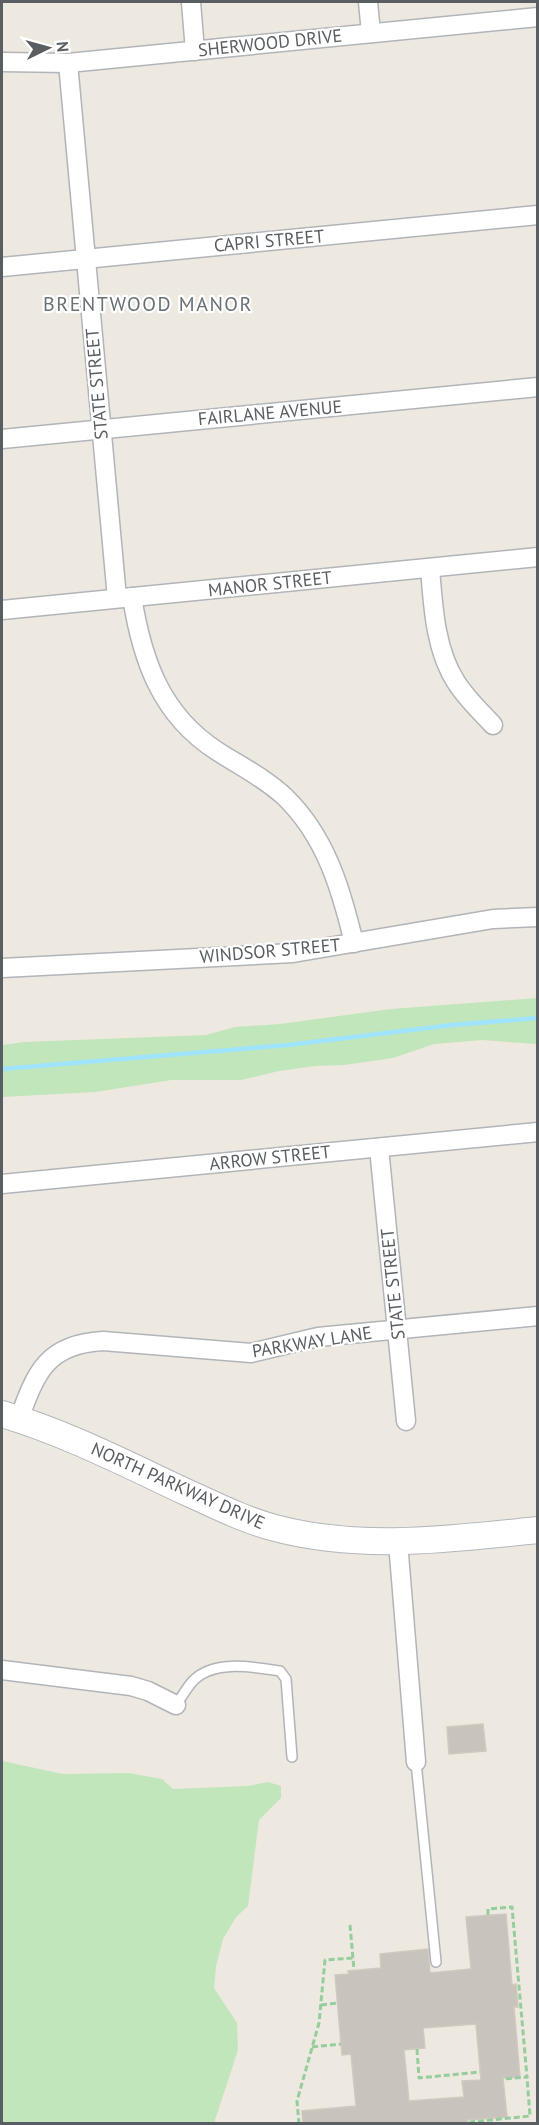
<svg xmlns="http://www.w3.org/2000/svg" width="539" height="2125" font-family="'PT Sans',sans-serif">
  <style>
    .green { fill: #c1e6bb }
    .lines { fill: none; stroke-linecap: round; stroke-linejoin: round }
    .stream { stroke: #9ee3ff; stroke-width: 4.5 }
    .building { fill: #c8c3bd; stroke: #d2c9be; stroke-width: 1.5; fill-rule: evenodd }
    .lane-casing { stroke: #b1b5b9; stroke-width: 12 }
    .street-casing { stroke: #b1b5b9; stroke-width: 21 }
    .secondary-casing { stroke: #b2b7bc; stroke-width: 28 }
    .path { stroke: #96cd9d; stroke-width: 3; stroke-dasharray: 6 3; stroke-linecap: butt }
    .lane { stroke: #fff; stroke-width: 9 }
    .street { stroke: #fff; stroke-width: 18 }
    .secondary { stroke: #fff; stroke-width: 26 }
    .labels { text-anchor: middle; stroke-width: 4.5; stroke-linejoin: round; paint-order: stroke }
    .street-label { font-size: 18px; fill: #595e62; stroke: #fff }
    .neighbourhood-label { font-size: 20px; letter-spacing: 1.5px; fill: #6a7174; stroke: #fff }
  </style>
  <rect width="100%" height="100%" fill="#ede8e0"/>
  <g class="green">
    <polygon points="537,998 537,1044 482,1040 434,1044 393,1058 344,1065 315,1066 279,1071 241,1080 171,1080 95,1092 2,1097 2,1045 24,1042 206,1035 235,1027 280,1024 391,1009"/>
    <polygon points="2,1761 63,1774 129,1773 162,1779 173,1789 248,1786 268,1782 281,1786 281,1798 259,1820 248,1906 236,1917 223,1939 216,1966 214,1988 237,2023 238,2050 214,2123 2,2123"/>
  </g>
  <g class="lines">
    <polyline class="stream" points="2,1069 288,1045 452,1025 538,1018"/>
  </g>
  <g class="building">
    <polygon points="483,1724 486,1751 449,1754 447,1727"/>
    <path d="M506 1914 512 1985 516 1984 518 2007H514L520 2077 503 2078 507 2117 467 2120 468 2124H303L302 2111 356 2106 351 2054 342 2055 335 1975 349 1974 348 1971 381 1968 380 1954 428 1949 430 1973 471 1969 466 1917ZM476 2024 481 2080 462 2081 464 2097 409 2101 404 2050 425 2048 423 2028Z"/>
  </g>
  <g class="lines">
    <defs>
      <g id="lane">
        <path d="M176 1705C181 1698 186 1689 192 1682 212 1659 254 1667 280 1671L286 1679 292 1757"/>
        <polyline points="416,1762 436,1962"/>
      </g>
      <g id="street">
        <polyline points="191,2 195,51"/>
        <polyline points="368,2 371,33"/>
        <polyline points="2,62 68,63 538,17"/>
        <polyline points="68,63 117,598"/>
        <polyline points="2,267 538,215"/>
        <polyline points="2,439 538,387"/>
        <path d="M430 568C433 605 435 650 456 682 466 698 480 711 493 725"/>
        <path d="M132 597C142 660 161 715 217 751 240 766 265 778 285 797 326 837 341 889 354 943"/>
        <polyline points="2,610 538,557"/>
        <polyline points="2,968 293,953 493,919 538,917"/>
        <polyline points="379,1148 406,1421"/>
        <polyline points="2,1184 538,1132"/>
        <path d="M19 1419C36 1372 47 1344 103 1341L251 1353 318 1337 538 1316"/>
        <polyline points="398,1542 416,1762"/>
        <polyline points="2,1670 131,1686 148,1691 176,1705"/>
      </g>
      <path id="secondary" d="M2 1414C66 1433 126 1464 186 1492 215 1505 244 1520 275 1528 362 1551 449 1539 538 1530"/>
    </defs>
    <use href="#lane" class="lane-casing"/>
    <use href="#street" class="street-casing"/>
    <use href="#secondary" class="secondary-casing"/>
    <g class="path">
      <polyline points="488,1915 488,1909 512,1907 527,2077 504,2079"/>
      <polyline points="350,1925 354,1970"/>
      <polyline points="321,2005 337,2003"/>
      <polyline points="312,2047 341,2044"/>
      <polyline points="417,2049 419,2078 480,2072"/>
      <polyline points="299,2124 297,2101 319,2023 325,1960 353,1958"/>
      <polyline points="471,2124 471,2122 530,2116 527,2077"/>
    </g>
    <use href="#lane" class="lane"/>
    <use href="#street" class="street"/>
    <use href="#secondary" class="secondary"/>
  </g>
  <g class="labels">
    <g class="street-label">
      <text transform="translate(270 43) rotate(-6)" y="6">SHERWOOD DRIVE</text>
      <text transform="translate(269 241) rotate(-5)" y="6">CAPRI STREET</text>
      <text transform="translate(97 384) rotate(-95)" y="6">STATE STREET</text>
      <text transform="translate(270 413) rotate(-5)" y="6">FAIRLANE AVENUE</text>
      <text transform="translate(270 584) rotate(-6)" y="6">MANOR STREET</text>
      <text transform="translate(270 951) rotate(-5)" y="6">WINDSOR STREET</text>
      <text transform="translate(270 1158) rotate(-6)" y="6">ARROW STREET</text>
      <text transform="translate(393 1284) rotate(-96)" y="6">STATE STREET</text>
      <text transform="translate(312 1342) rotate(-9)" y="6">PARKWAY LANE</text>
      <text transform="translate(178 1486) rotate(24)" y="6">NORTH PARKWAY DRIVE</text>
    </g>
    <g class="neighbourhood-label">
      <text x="148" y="311">BRENTWOOD MANOR</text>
    </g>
  </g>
  <rect width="539" height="2125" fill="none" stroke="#595e62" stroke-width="6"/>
  <g transform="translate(48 48) rotate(85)" stroke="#ffffff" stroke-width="4.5" paint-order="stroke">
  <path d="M0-4.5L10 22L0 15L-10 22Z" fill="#595e62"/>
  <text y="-9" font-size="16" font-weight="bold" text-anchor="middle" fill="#595e62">N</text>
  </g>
</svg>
